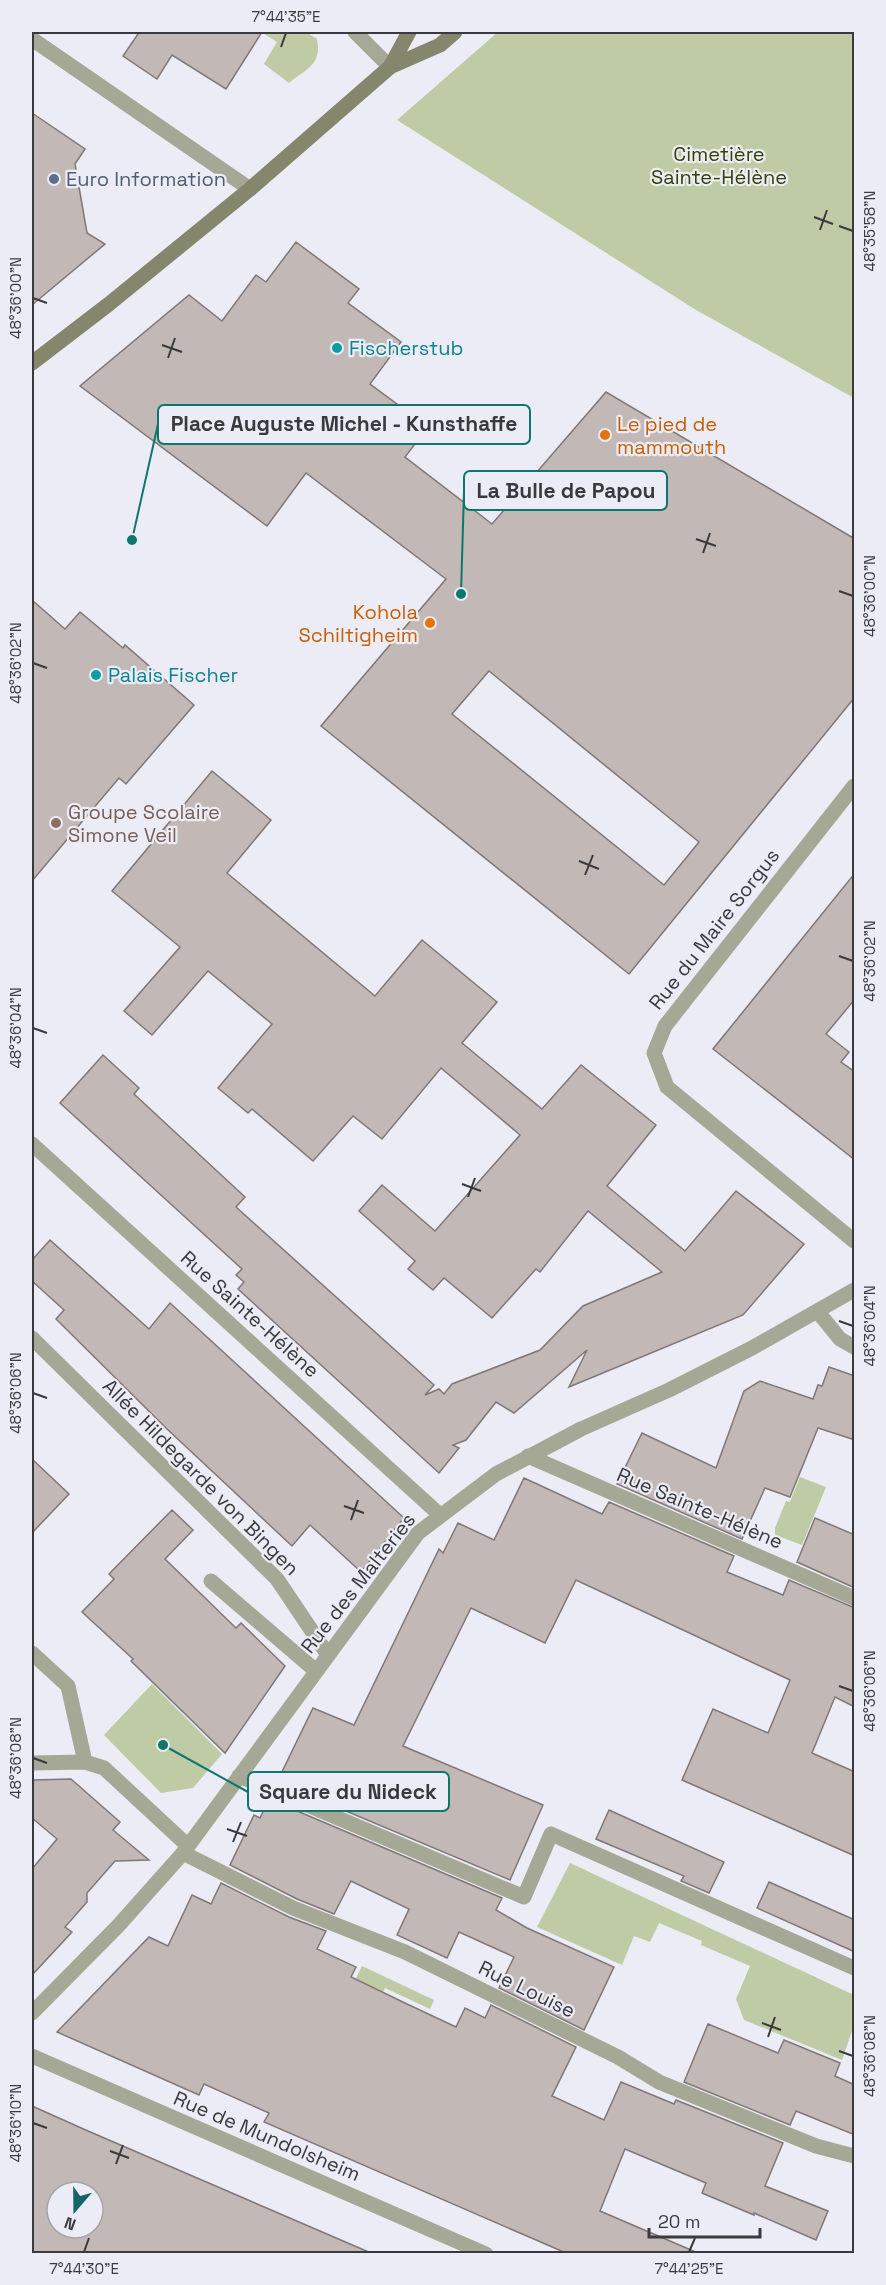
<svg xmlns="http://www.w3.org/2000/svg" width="886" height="2285" font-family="'Space Grotesk',sans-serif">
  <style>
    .green { fill: #becba4 }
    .building { fill: #c2b8b6; stroke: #817776; stroke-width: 1.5; fill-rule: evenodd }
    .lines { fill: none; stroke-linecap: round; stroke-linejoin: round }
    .service { stroke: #a6a896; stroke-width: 15 }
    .pedestrian { stroke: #a6a896; stroke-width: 15 }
    .minor { stroke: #a6a896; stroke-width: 15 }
    .secondary { stroke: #84876c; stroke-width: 15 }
    .ticks { fill: none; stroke: #3a3a3e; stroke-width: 2 }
    .service-dot { fill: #5c6f8a; stroke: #ebecf5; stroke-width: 2 }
    .culture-dot { fill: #0f9aa8; stroke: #ebecf5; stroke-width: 2 }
    .food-dot { fill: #e8710a; stroke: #ebecf5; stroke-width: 2 }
    .education-dot { fill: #8d6e63; stroke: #ebecf5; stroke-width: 2 }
    .labels { text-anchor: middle; stroke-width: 4.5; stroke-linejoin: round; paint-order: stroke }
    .park-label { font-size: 20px; fill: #324200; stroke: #ebecf5 }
    .service-label { font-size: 20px; fill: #4e5e75; stroke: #ebecf5; text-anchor: start }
    .culture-label { font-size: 20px; fill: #0d838f; stroke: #ebecf5; text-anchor: start }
    .food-label { font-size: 20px; fill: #c56008; stroke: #ebecf5; text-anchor: start }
    .education-label { font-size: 20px; fill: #785e54; stroke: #ebecf5; text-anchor: start }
    .street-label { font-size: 20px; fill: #3a3a3e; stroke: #ebecf5 }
    .leader { fill: none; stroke: #0f766e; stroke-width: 2 }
    .callout-dot { fill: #0f766e; stroke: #ebecf5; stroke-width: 2 }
    .callout { fill: #ebecf5; stroke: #0f766e; stroke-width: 2 }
    .callout-label { font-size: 21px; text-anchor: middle; font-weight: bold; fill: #3a3a3e }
    .neatline { fill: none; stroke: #3a3a3e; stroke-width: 2 }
    .ticks-label { font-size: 15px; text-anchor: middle; fill: #3a3a3e }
  </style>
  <rect width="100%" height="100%" fill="#ebecf5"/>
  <g class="green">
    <path d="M261 32H306L317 39C322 65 307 68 289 83L264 64 277 42Z"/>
    <polygon points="498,32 854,32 854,398 696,310 397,120"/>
    <polygon points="800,1477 826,1487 802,1545 775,1535 775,1528 786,1501 790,1502"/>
    <polygon points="152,1684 222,1754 193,1788 161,1793 104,1735"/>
    <polygon points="570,1863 854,1995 854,2025 842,2060 744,2020 736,1999 750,1966 701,1945 702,1941 659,1923 650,1942 634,1936 622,1965 537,1927"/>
    <polygon points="362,1966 434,2000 430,2009 385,1988 363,2033 335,2021"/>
  </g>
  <g class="building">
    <polygon points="134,32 262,32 226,89 172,55 157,79 123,56 138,34"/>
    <polygon points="32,113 85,149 75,164 87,233 105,244 32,305"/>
    <path d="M296 242 359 289 348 303 401 342 370 384 428 427 405 457 492 524 606 392 855 539V697L629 974 321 726 446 579 306 473 267 526 80 386 189 295 222 321 256 275 266 282ZM489 671 699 842 664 885 452 714Z"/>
    <polygon points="32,600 65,629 80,612 123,648 125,645 194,705 126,784 119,778 32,881"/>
    <polygon points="212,771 271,820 227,873 375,996 422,940 497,1002 462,1043 542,1109 581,1065 656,1125 607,1186 685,1251 736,1191 804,1244 743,1315 569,1387 587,1350 514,1413 496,1402 466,1440 453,1445 459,1448 439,1473 238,1289 244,1282 236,1275 242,1269 60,1103 103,1055 139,1088 134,1094 245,1197 236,1207 434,1385 425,1395 439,1389 444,1394 452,1384 540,1350 583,1306 662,1272 588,1211 540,1272 536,1269 492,1318 444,1278 433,1290 408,1269 415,1261 359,1211 382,1185 435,1231 520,1135 441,1068 382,1139 353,1116 313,1161 252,1109 248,1113 218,1088 272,1024 208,971 152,1035 124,1011 180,947 112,891"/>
    <polygon points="855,873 855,999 826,1034 849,1052 841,1062 855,1072 855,1160 713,1049"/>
    <polygon points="50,1240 149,1329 170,1303 404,1518 361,1572 310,1525 292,1546 167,1429 56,1319 64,1310 32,1281 32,1260"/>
    <polygon points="829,1367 855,1376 855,1440 818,1428 790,1497 765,1488 742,1539 617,1484 642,1433 716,1468 744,1391 760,1381 813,1399 818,1385 822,1386"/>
    <polygon points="32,1459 69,1494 32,1533"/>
    <polygon points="524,1478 602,1514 609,1502 734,1556 727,1572 783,1595 789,1580 855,1608 855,1707 835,1697 812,1753 855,1772 855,1856 682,1780 713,1709 768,1733 790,1680 576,1580 545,1643 471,1608 403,1746 543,1805 510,1880 277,1782 313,1708 354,1725 439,1549 443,1553 458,1523 494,1540"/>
    <polygon points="172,1510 193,1530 165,1559 236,1628 241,1623 285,1666 225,1753 131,1661 133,1659 82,1612 114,1579 109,1574"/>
    <polygon points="815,1518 855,1535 855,1588 797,1562"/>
    <polygon points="71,1779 120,1822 113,1830 149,1860 115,1861 87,1893 87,1902 65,1927 72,1932 32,1975 32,1869 57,1839 32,1818 32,1780"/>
    <polygon points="269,1799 502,1898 496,1910 527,1928 614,1967 584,2030 499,1988 514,1957 459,1932 447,1958 397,1935 409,1909 351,1881 334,1914 297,1899 230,1865 254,1815 260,1818"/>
    <polygon points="609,1810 724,1862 709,1893 681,1881 684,1876 596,1839"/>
    <polygon points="769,1882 855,1920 855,1952 757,1908"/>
    <polygon points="221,1883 289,1917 326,1931 317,1949 356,1967 351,1977 407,2004 456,2027 465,2008 485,2018 491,2005 576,2047 552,2096 604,2120 621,2082 674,2104 676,2100 783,2143 765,2186 828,2211 816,2240 754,2213 754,2215 702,2193 706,2183 625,2149 600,2211 698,2253 566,2253 264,2122 269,2113 204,2084 199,2095 57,2032 149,1937 168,1946 192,1895 211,1904"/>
    <polygon points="708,2024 778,2053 784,2040 840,2063 835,2076 855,2085 855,2135 796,2111 790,2125 684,2082"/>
    <path d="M32 2106 88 2131 371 2253H32ZM57 2192H93V2228H57Z"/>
  </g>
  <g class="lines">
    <g class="service">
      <polyline points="32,39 250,189"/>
      <polyline points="239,1776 524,1897 551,1834 854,1968"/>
    </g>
    <polyline class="pedestrian" points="32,1338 277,1579 328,1655"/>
    <g class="minor">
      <polyline points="355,32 390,67"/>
      <polyline points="854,786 665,1026 654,1053 667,1087 854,1241"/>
      <polyline points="32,1144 440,1515"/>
      <polyline points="818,1312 840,1339 854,1347"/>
      <polyline points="528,1456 854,1598"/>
      <polyline points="211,1581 316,1671"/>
      <polyline points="32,1653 68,1686 85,1762"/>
      <polyline points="32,1763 85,1762 104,1768 187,1845"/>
      <polyline points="183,1853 293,1908 405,1952 618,2057 659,2082 816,2146 854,2156"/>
      <polyline points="32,2013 118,1926 183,1853 418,1533 496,1474 581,1429 669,1390 752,1348 854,1290"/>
      <polyline points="32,2056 486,2254"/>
    </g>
    <g class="secondary">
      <polyline points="390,67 409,32"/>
      <polyline points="32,363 109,304 250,189 390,67 440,45 455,32"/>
    </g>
  </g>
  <path class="ticks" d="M281 47 286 33M814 217 833 224M839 226 853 231M820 230 827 210M33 298 47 303M162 345 182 352M168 358 175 338M696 539 716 546M703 553 710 533M839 591 853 596M33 663 47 668M579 861 599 869M585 875 593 855M839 956 853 961M33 1028 47 1033M462 1184 481 1191M468 1197 475 1178M839 1321 853 1326M33 1393 47 1398M344 1506 364 1513M351 1520 358 1500M839 1686 853 1691M33 1758 47 1763M227 1829 247 1836M233 1842 241 1822M762 2023 781 2030M768 2037 775 2017M839 2051 853 2056M33 2123 47 2128M110 2151 129 2158M116 2164 123 2145M84 2252 89 2238M689 2252 695 2238"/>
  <circle class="service-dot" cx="54" cy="179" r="6"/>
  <g class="culture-dot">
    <circle cx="337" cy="348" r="6"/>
    <circle cx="96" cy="675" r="6"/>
  </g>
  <g class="food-dot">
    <circle cx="605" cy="435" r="6"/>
    <circle cx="430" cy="623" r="6"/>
  </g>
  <circle class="education-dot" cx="56" cy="823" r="6"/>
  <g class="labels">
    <g class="park-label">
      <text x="719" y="161">Cimetière<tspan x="719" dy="23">Sainte-Hélène</tspan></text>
    </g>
    <g class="service-label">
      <text x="66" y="186">Euro Information</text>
    </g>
    <g class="culture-label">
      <text x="349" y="355">Fischerstub</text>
      <text x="108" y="682">Palais Fischer</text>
    </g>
    <g class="food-label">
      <text x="617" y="431">Le pied de<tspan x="617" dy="23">mammouth</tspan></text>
      <text x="418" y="619" text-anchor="end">Kohola<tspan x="418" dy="23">Schiltigheim</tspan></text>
    </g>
    <g class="education-label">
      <text x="68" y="819">Groupe Scolaire<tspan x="68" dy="23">Simone Veil</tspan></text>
    </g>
    <g class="street-label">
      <text transform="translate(714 929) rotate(-52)" y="7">Rue du Maire Sorgus</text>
      <text transform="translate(250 1314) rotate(42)" y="7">Rue Sainte-Hélène</text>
      <text transform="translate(201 1477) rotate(45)" y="7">Allée Hildegarde von Bingen</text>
      <text transform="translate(700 1508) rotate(23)" y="7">Rue Sainte-Hélène</text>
      <text transform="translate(358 1583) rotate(-52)" y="7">Rue des Malteries</text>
      <text transform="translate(527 1989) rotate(26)" y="7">Rue Louise</text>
      <text transform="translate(267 2136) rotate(23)" y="7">Rue de Mundolsheim</text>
    </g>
  </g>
  <path class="leader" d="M132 540L158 424M461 594L464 491M163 1745L248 1792"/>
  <g class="callout-dot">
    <circle cx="132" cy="540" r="6"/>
    <circle cx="461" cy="594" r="6"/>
    <circle cx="163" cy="1745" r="6"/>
  </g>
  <g class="callout">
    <rect x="158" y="405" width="372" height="39" rx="6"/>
    <rect x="464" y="471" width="203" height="39" rx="6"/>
    <rect x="248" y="1772" width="201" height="39" rx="6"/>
  </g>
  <g class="callout-label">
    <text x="344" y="431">Place Auguste Michel - Kunsthaffe</text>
    <text x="566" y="498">La Bulle de Papou</text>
    <text x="348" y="1799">Square du Nideck</text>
  </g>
  <rect width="886" height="2285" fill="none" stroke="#ebecf5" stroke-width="66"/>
  <g transform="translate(75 2210) rotate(200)"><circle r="28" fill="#ebecf5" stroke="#a4a5ac" stroke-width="1.5"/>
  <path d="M0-4.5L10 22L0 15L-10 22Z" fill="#166566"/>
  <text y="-9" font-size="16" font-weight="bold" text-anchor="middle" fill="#3a3a3e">N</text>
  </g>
  <path d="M649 2228v9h111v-9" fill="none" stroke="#3a3a3e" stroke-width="3"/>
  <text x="658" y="2228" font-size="18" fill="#3a3a3e" stroke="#ebecf5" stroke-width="4.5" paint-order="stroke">20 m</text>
  <rect x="33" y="33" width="820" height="2219" class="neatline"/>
  <g class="ticks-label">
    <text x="286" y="22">7°44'35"E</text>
    <text transform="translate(870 231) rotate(-90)" y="5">48°35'58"N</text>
    <text transform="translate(16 298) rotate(-90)" y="5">48°36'00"N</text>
    <text transform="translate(870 596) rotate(-90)" y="5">48°36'00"N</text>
    <text transform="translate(16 663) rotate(-90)" y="5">48°36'02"N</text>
    <text transform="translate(870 961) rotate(-90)" y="5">48°36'02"N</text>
    <text transform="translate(16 1028) rotate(-90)" y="5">48°36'04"N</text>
    <text transform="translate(870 1326) rotate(-90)" y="5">48°36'04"N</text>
    <text transform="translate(16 1393) rotate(-90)" y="5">48°36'06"N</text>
    <text transform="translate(870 1691) rotate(-90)" y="5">48°36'06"N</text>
    <text transform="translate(16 1758) rotate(-90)" y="5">48°36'08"N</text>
    <text transform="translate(870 2056) rotate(-90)" y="5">48°36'08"N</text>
    <text transform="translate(16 2123) rotate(-90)" y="5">48°36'10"N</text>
    <text x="84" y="2274">7°44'30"E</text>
    <text x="689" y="2274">7°44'25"E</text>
  </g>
</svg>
